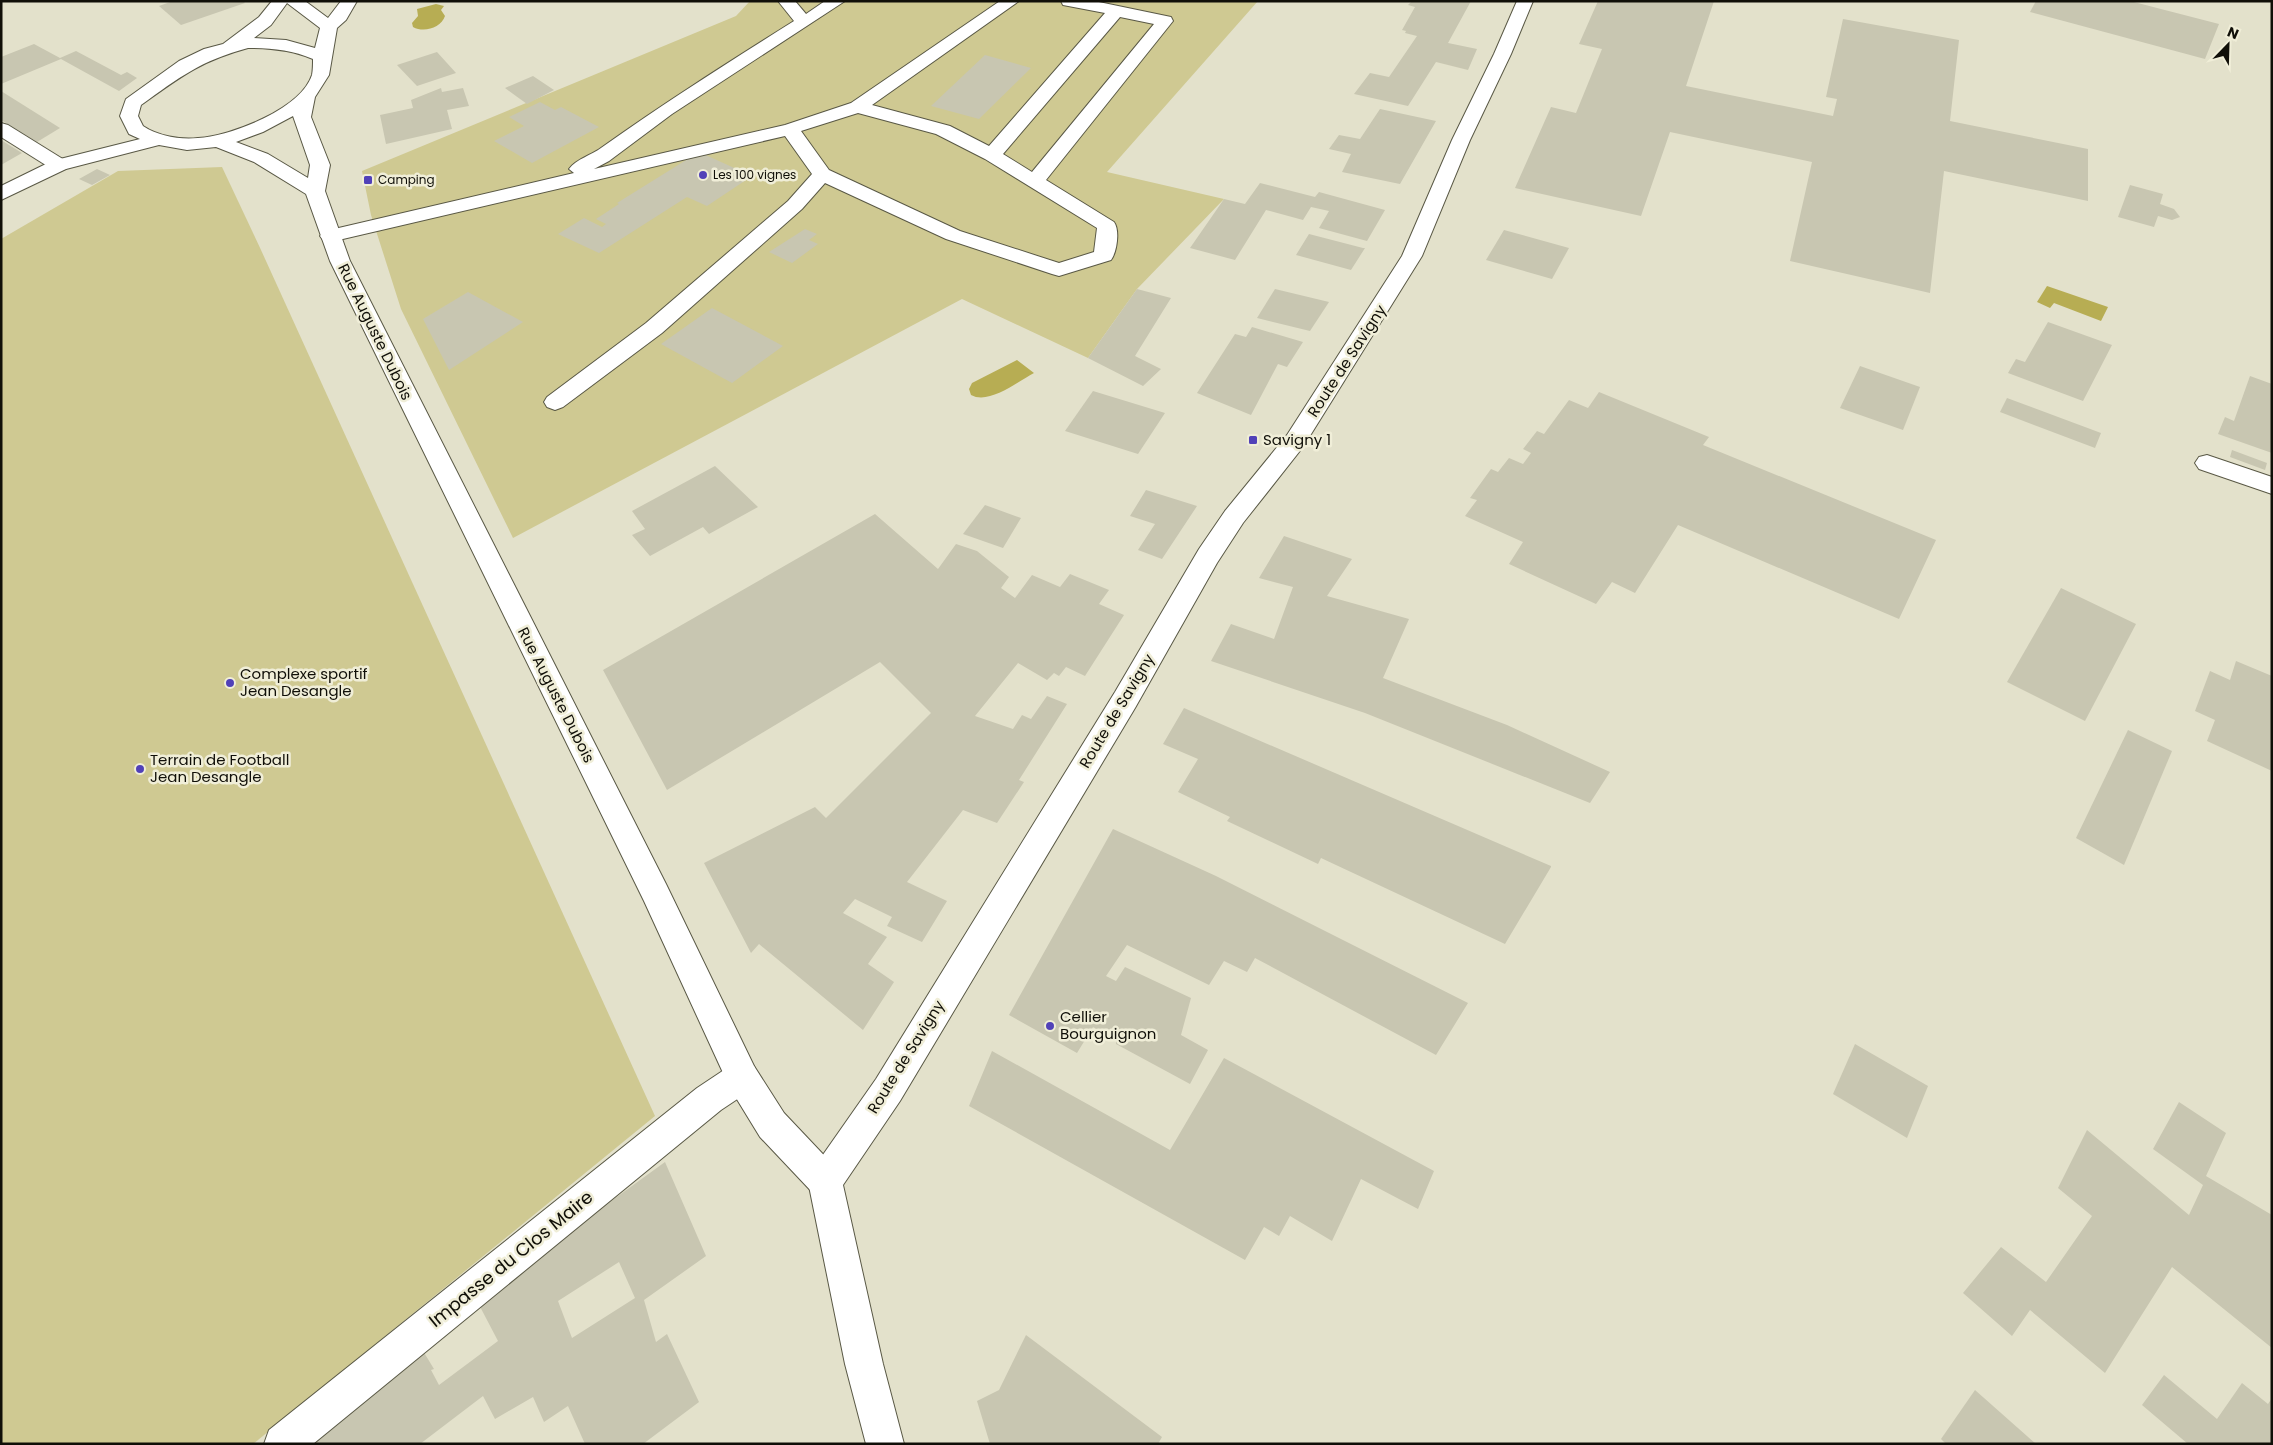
<svg xmlns="http://www.w3.org/2000/svg" width="2273" height="1445" font-family="Poppins,sans-serif">
  <style>
    .green { fill: #cfc992 }
    .water { fill: #b7ad53 }
    .building { fill: #c8c6b1; fill-rule: evenodd }
    .lines { fill: none; stroke-linecap: round; stroke-linejoin: round }
    .service-casing { stroke: #595845; stroke-width: 2 }
    .minor-casing { stroke: #595845; stroke-width: 2 }
    .secondary-casing { stroke: #595845; stroke-width: 2 }
    .service { fill: #fff; fill-rule: evenodd }
    .minor { fill: #fff; fill-rule: evenodd }
    .secondary { fill: #fff; fill-rule: evenodd }
    .poi-dot { fill: #5141b8; stroke: #f0eed8; stroke-width: 2 }
    .labels { text-anchor: middle; stroke-width: 5; stroke-linejoin: round; paint-order: stroke }
    .far-poi-label { font-size: 12px; fill: #100f08; stroke: #f0eed8; text-anchor: start }
    .street-label { font-size: 15px; fill: #100f08; stroke: #f0eed8 }
    .poi-label { font-size: 15px; fill: #100f08; stroke: #f0eed8; text-anchor: start }
    .near-street-label { font-size: 18px; fill: #100f08; stroke: #f0eed8 }
  </style>
  <rect width="100%" height="100%" fill="#e3e1cb"/>
  <g class="green">
    <polygon points="750,1 1258,1 1107,172 1224,199 1137,289 1088,358 962,299 513,538 401,309 371,215 362,171 736,16"/>
    <polygon points="222,167 261,250 655,1116 253,1444 1,1444 1,239 118,171"/>
  </g>
  <g class="water">
    <path d="M436 4 444 6 441 10 445 16C441 28 424 33 413 27L412 23 418 16 417 9Z"/>
    <polygon points="2047,286 2108,307 2101,321 2054,303 2050,308 2037,302"/>
    <path d="M1017 360 1034 373C1017 382 989 405 971 395L969 389 972 383Z"/>
  </g>
  <g class="building">
    <polygon points="173,1 243,1 245,3 181,25 159,6"/>
    <polygon points="1412,1 1471,1 1448,43 1477,49 1468,70 1436,62 1408,106 1354,94 1370,73 1389,77 1417,36 1405,33 1406,31 1402,30 1415,7 1408,5"/>
    <polygon points="1598,1 1714,1 1686,86 1833,116 1837,99 1826,97 1843,19 1959,40 1950,121 2088,149 2088,201 1944,171 1930,293 1790,261 1812,162 1670,132 1641,216 1515,188 1551,107 1576,113 1602,49 1579,44"/>
    <polygon points="2036,1 2130,1 2219,24 2205,59 2030,12"/>
    <polygon points="34,44 60,58 76,51 121,75 127,72 137,78 119,91 61,59 1,84 1,57"/>
    <polygon points="437,52 456,73 417,86 397,65"/>
    <polygon points="985,55 1031,68 979,119 931,106"/>
    <polygon points="533,76 554,90 527,104 505,88"/>
    <polygon points="441,88 442,92 463,88 469,106 447,110 452,129 386,144 380,115 413,108 411,100"/>
    <polygon points="1,91 60,128 37,142 1,120"/>
    <polygon points="540,102 555,110 561,107 599,127 532,163 494,141 524,126 509,117"/>
    <polygon points="1380,109 1436,121 1400,184 1342,172 1351,154 1329,149 1339,135 1360,139"/>
    <polygon points="1,140 22,153 1,165"/>
    <polygon points="699,152 752,176 707,206 687,197 599,253 558,234 584,218 602,227 606,224 596,219 619,204 617,203"/>
    <polygon points="97,169 110,175 92,185 79,179"/>
    <polygon points="1260,183 1315,197 1319,192 1385,210 1367,241 1319,228 1329,211 1311,207 1303,220 1266,210 1235,260 1190,248 1224,199 1245,204"/>
    <polygon points="2130,185 2163,194 2160,204 2174,209 2180,217 2172,220 2158,216 2154,227 2118,217"/>
    <polygon points="805,229 817,234 809,240 818,244 792,263 769,252"/>
    <polygon points="1504,230 1569,248 1552,279 1486,260"/>
    <polygon points="1309,234 1363,248 1365,248 1351,270 1296,255"/>
    <polygon points="1137,289 1171,298 1135,356 1161,369 1143,386 1088,358"/>
    <polygon points="1275,289 1329,302 1310,331 1257,318"/>
    <polygon points="468,292 523,322 449,370 423,319"/>
    <polygon points="712,308 783,346 732,383 661,344"/>
    <polygon points="2048,322 2112,345 2083,401 2008,373 2016,359 2025,362"/>
    <polygon points="1252,327 1303,342 1287,367 1278,364 1251,415 1197,393 1235,334 1246,337"/>
    <polygon points="1860,366 1920,387 1903,430 1840,408"/>
    <polygon points="2250,376 2272,384 2272,453 2218,434 2225,417 2234,421"/>
    <polygon points="1093,391 1165,413 1138,454 1065,431"/>
    <polygon points="1599,392 1709,437 1703,445 1936,540 1899,619 1678,525 1635,593 1612,582 1596,604 1509,564 1523,542 1465,516 1477,500 1470,498 1491,469 1498,472 1509,458 1523,464 1531,453 1523,449 1537,431 1544,434 1569,400 1588,408"/>
    <polygon points="2007,398 2101,433 2095,448 2000,412"/>
    <polygon points="2232,450 2267,463 2265,470 2230,457"/>
    <polygon points="715,466 758,507 709,534 703,527 650,556 632,535 645,529 632,511"/>
    <polygon points="1146,490 1197,506 1162,559 1138,550 1155,524 1130,516"/>
    <polygon points="985,505 1021,518 1003,548 963,534"/>
    <polygon points="875,514 938,569 956,544 977,551 1009,577 1001,588 1015,598 1032,575 1060,587 1070,574 1109,590 1099,604 1124,615 1085,676 1066,667 1059,676 1054,673 1047,680 1018,663 975,716 1013,729 1022,715 1031,719 1047,696 1067,704 1019,780 1024,782 997,823 963,810 907,882 947,901 922,942 887,926 892,917 855,899 843,913 887,937 868,964 894,982 863,1030 759,944 751,953 704,863 815,807 826,818 931,713 880,662 667,790 603,670"/>
    <polygon points="1284,536 1352,559 1327,596 1409,619 1383,678 1507,725 1610,772 1590,803 1365,713 1211,661 1231,624 1274,639 1293,587 1259,578"/>
    <polygon points="2061,588 2136,624 2085,721 2007,682"/>
    <polygon points="2236,661 2272,676 2272,771 2207,741 2215,720 2195,711 2210,671 2230,680"/>
    <polygon points="1184,708 1551,866 1551,867 1505,944 1321,858 1318,864 1227,821 1230,817 1178,792 1198,759 1163,744"/>
    <polygon points="2128,730 2172,751 2124,865 2076,838"/>
    <polygon points="1113,829 1216,876 1468,1003 1436,1055 1255,958 1247,972 1224,961 1209,985 1127,945 1106,976 1116,981 1125,967 1191,998 1181,1035 1208,1050 1190,1084 1116,1044 1116,1040 1093,1027 1077,1053 1009,1015"/>
    <polygon points="1855,1044 1928,1086 1907,1138 1833,1094"/>
    <polygon points="992,1051 1170,1150 1224,1058 1434,1171 1418,1209 1361,1179 1332,1241 1290,1216 1279,1236 1264,1227 1245,1260 969,1106"/>
    <polygon points="2179,1102 2226,1133 2206,1176 2272,1215 2272,1348 2172,1267 2105,1373 2030,1310 2012,1336 1963,1293 2001,1247 2046,1282 2092,1216 2058,1188 2087,1130 2189,1215 2203,1185 2153,1149"/>
    <path d="M665 1162 706 1256 644 1300 656 1342 667 1334 699 1402 643 1444H585L568 1406 544 1422 533 1397 495 1419 483 1396 420 1444H296L420 1346 434 1369 431 1370 439 1385 498 1341 476 1299ZM619 1262 635 1298 572 1338 558 1301Z"/>
    <polygon points="1026,1335 1162,1437 1158,1444 990,1444 977,1401 999,1390"/>
    <polygon points="2164,1375 2217,1419 2242,1383 2268,1404 2272,1398 2272,1444 2188,1444 2142,1405"/>
    <polygon points="1975,1390 2036,1444 1946,1444 1941,1439"/>
  </g>
  <g class="lines">
    <defs>
      <g id="service">
        <path d="M778 1H795L806 14 825 1H845L672 114 609 161 594 169 785 125 851 103 1000 1H1019L872 105 950 126 989 146 1105 13 1063 5 1061 1H1094L1171 17 1173 21 1046 180 1114 222C1120 230 1117 252 1111 260L1059 276 1052 274 946 239 825 183 802 209 662 333 563 407 555 410 547 407 544 402 547 397 646 323 788 201 812 174 785 136 330 242 323 240 320 236 323 232 330 230 574 173 569 169C576 159 592 155 601 148 664 103 729 62 794 21ZM1120 17 1154 24 1032 172 1003 154ZM858 113 936 134 985 159 1097 228 1094 252 1059 263 960 231 829 170 801 131Z"/>
        <polygon points="1,123 8,125 66,161 69,165 66,169 52,169 1,137"/>
        <polygon points="742,1061 754,1066 758,1077 754,1088 721,1110 313,1444 264,1444 269,1430 697,1088 730,1066"/>
      </g>
      <g id="minor">
        <path d="M272 1H305L328 18 341 1H357L346 20 337 28 329 75 315 97 311 117 330 165 325 191 350 261 666 884 754 1066 784 1113 837 1169 842 1181 837 1193 825 1198 813 1193 760 1137 730 1088 644 901 330 261 306 194 254 162 216 147 187 150 159 145 66 169 1 200V186L52 161 140 139 129 134 120 116 126 99 179 61 204 49 223 44 259 17ZM287 3 320 28 315 48 286 40 254 38 271 25ZM248 48C271 48 292 50 313 59 313 64 313 70 312 75 301 109 231 136 198 138 180 140 158 136 143 126L138 116 141 105C180 77 200 61 248 48ZM293 116 310 165 308 178 268 154 236 142 263 132Z"/>
        <polygon points="2207,455 2272,477 2272,494 2199,469 2195,463 2199,457"/>
      </g>
      <polygon id="secondary" points="1517,1 1533,1 1511,54 1470,140 1422,256 1303,447 1243,523 1217,563 1135,708 900,1101 843,1185 883,1364 904,1444 866,1444 845,1364 808,1181 813,1169 876,1079 1115,692 1199,549 1225,511 1287,435 1402,256 1452,140 1494,54"/>
    </defs>
    <use href="#service" class="service-casing"/>
    <use href="#minor" class="minor-casing"/>
    <use href="#secondary" class="secondary-casing"/>
    <use href="#service" class="service"/>
    <use href="#minor" class="minor"/>
    <use href="#secondary" class="secondary"/>
  </g>
  <g class="poi-dot">
    <circle cx="703" cy="175" r="5"/>
    <rect x="363" y="175" width="10" height="10" rx="2.5"/>
    <rect x="1248" y="435" width="10" height="10" rx="2.5"/>
    <circle cx="230" cy="683" r="5"/>
    <circle cx="140" cy="769" r="5"/>
    <circle cx="1050" cy="1026" r="5"/>
  </g>
  <g class="labels">
    <g class="far-poi-label">
      <text x="713" y="179">Les 100 vignes</text>
      <text x="378" y="184">Camping</text>
    </g>
    <g class="street-label">
      <text transform="translate(375 332) rotate(64)" y="5">Rue Auguste Dubois</text>
      <text transform="translate(1347 361) rotate(-57)" y="5">Route de Savigny</text>
      <text transform="translate(556 695) rotate(63)" y="5">Rue Auguste Dubois</text>
      <text transform="translate(1117 711) rotate(-59)" y="5">Route de Savigny</text>
      <text transform="translate(906 1057) rotate(-58)" y="5">Route de Savigny</text>
    </g>
    <g class="poi-label">
      <text x="1263" y="445">Savigny 1</text>
      <text x="240" y="679">Complexe sportif<tspan x="240" dy="17">Jean Desangle</tspan></text>
      <text x="150" y="765">Terrain de Football<tspan x="150" dy="17">Jean Desangle</tspan></text>
      <text x="1060" y="1022">Cellier<tspan x="1060" dy="17">Bourguignon</tspan></text>
    </g>
    <g class="near-street-label">
      <text transform="translate(511 1259) rotate(-39)" y="6">Impasse du Clos Maire</text>
    </g>
  </g>
  <rect width="2273" height="1445" fill="none" stroke="#100f08" stroke-width="5"/>
  <g transform="translate(2228 45) rotate(23)" stroke="#f0eed8" stroke-width="4" paint-order="stroke">
  <path d="M0-4L9 19L0 12L-9 19Z" fill="#100f08"/>
  <text y="-8" font-size="14" font-weight="bold" text-anchor="middle" fill="#100f08">N</text>
  </g>
</svg>
